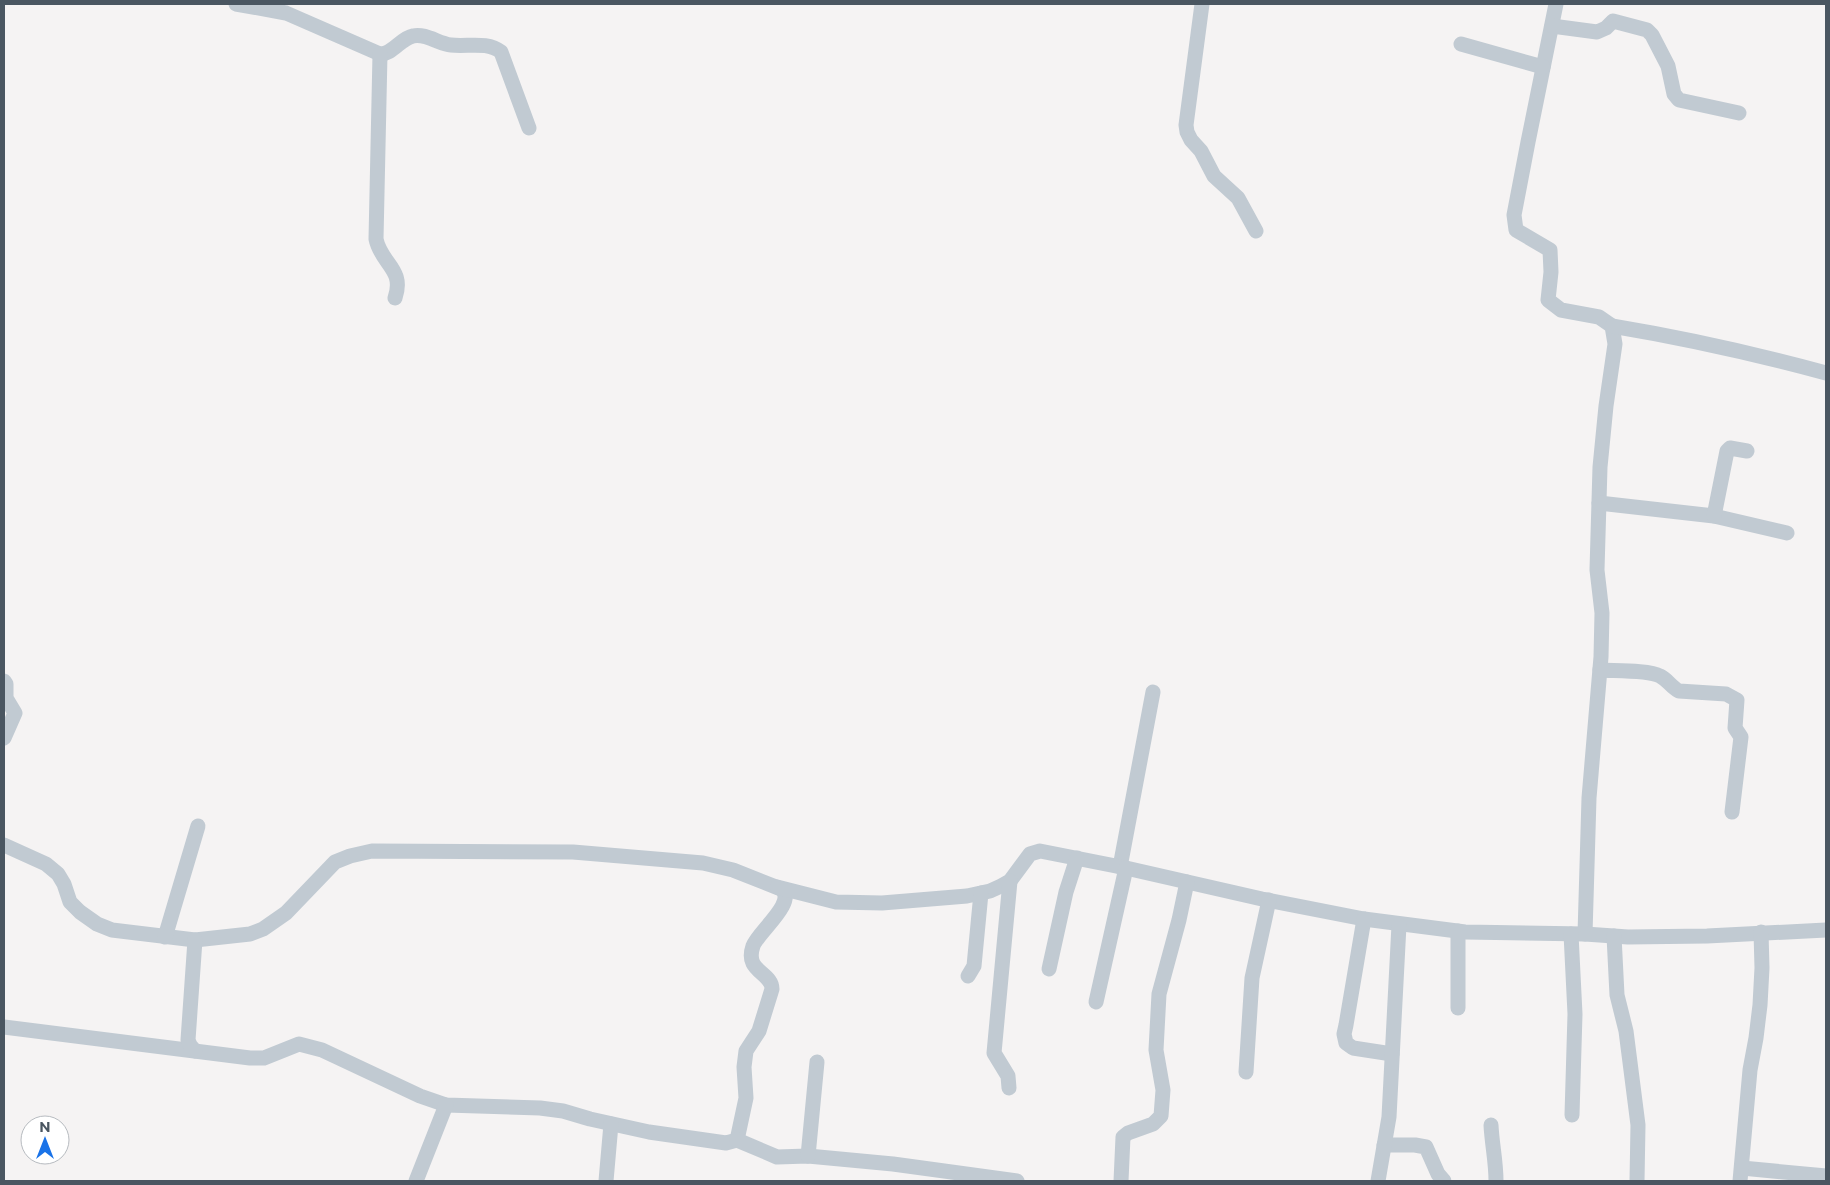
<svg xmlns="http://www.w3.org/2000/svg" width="1830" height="1185" font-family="Montserrat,sans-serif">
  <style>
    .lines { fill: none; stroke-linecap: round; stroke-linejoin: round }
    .street { stroke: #c1cad2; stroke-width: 15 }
  </style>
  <rect width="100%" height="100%" fill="#f5f3f3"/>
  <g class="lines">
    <g class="street">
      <path d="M236 4 286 13 380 54C392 55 401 38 413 36 426 33 439 44 451 45 468 47 487 41 501 52L529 128"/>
      <polyline points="1202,4 1186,125 1187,132 1191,140 1201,151 1214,176 1238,198 1256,231"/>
      <polyline points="1556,4 1528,142 1514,215 1516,230 1550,250 1551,272 1548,300 1561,310 1599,317 1612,326 1615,344 1606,406 1600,467 1597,570 1602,613 1601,657 1589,798 1585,934"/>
      <polyline points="1552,26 1597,32 1606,28 1613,21 1647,30 1652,35 1668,66 1674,94 1679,100 1739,113"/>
      <polyline points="1461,44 1543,67"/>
      <path d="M380 54 376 239C381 264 405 269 395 298"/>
      <path d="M1612 326C1684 338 1756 354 1826 373"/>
      <polyline points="1599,503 1714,516 1787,533"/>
      <polyline points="1714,516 1727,451 1730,448 1747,451"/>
      <path d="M1600 670C1614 671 1649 670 1660 676 1668 680 1671 687 1679 691L1726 694 1737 700 1735 728 1741 737 1732 812"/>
      <polyline points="4,681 6,684 6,698 15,713 4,738"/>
      <path d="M4 845 46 864 58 874 64 884 70 902 80 912 97 924 112 930 195 940 250 934 263 929 286 913 335 862 350 856 372 851 573 852 703 863 733 870 781 889C798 901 758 932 753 946 744 972 772 972 772 989L759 1031 746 1051 744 1067 746 1098 737 1140 726 1143 649 1132 590 1119 563 1111 540 1108 446 1105 420 1096 322 1050 299 1044 264 1058H250L4 1027"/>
      <polyline points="1120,867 1153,692"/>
      <polyline points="777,887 836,902 882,903 967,896 990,891 1001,886 1010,881 1030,854 1040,851 1126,868 1262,899 1364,919 1465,932 1585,934 1628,937 1707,936 1826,930"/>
      <polyline points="1364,919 1346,1025 1344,1034 1346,1043 1353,1048 1392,1054"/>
      <polyline points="1458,931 1458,1008"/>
      <polyline points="1571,934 1575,1014 1572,1115"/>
      <polyline points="1614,936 1617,995 1626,1031 1638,1125 1637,1181"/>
      <polyline points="165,937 198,826"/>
      <polyline points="195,940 188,1040 190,1045 195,1051"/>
      <polyline points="1049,969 1066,892 1077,858"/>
      <polyline points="968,976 974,966 981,893"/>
      <polyline points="1096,1002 1126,868"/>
      <polyline points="1246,1072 1252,978 1269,900"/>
      <polyline points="1009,1088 1008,1076 994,1053 1010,881"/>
      <path d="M1491 1125C1492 1145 1496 1161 1496 1181"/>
      <polyline points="737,1140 777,1157 808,1156 893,1164 1017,1181"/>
      <polyline points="1384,1145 1415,1145 1426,1147 1438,1174 1444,1181"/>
      <polyline points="808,1156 817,1062"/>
      <polyline points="1742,1168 1826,1176"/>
      <polyline points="416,1181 446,1105"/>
      <polyline points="606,1181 611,1124"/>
      <polyline points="1121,1181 1123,1137 1128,1133 1153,1124 1161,1116 1163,1090 1156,1050 1159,994 1179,920 1187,882"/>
      <polyline points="1378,1181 1389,1117 1399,925"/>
      <polyline points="1740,1181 1750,1070 1756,1038 1760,1005 1762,968 1761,932"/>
    </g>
  </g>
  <rect width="1830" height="1185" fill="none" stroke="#4a5661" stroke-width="10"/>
  <g transform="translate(45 1140)"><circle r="24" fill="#ffffff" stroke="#b7bbc0"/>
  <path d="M0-4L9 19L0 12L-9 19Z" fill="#1a73e8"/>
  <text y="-8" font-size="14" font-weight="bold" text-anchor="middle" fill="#4a5661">N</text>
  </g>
</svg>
